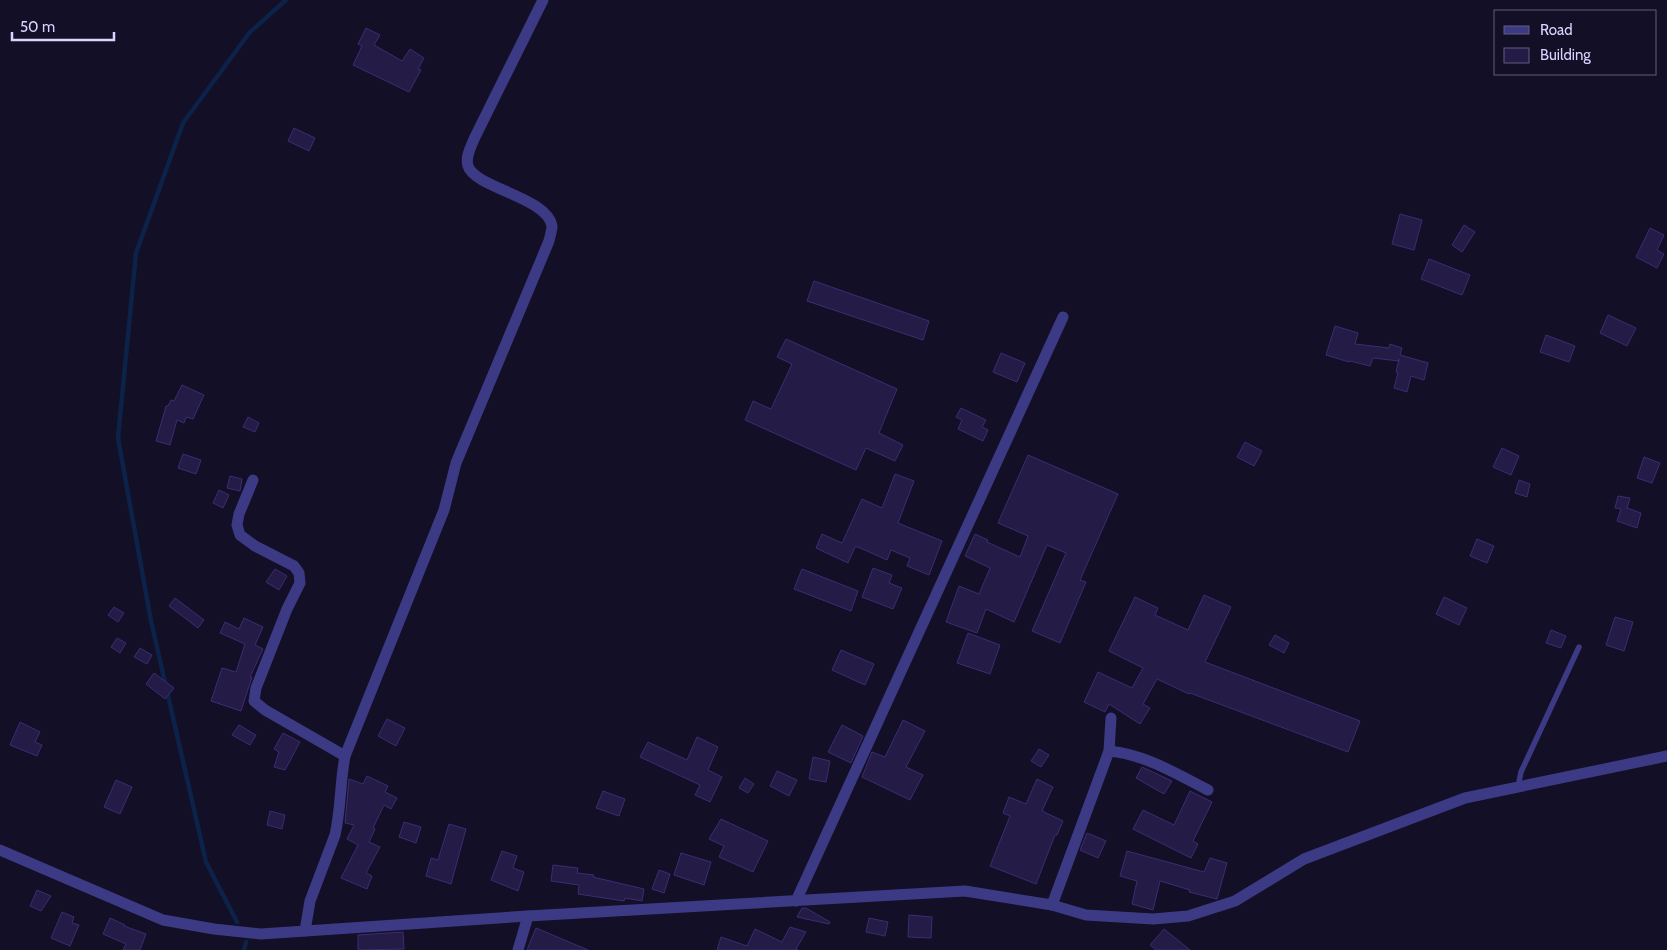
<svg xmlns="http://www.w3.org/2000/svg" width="1667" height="950" font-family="Cabin,sans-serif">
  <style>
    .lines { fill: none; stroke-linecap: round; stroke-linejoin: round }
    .stream { stroke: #0c2248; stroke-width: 4.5 }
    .building { fill: #241b47; stroke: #3b2d73 }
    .service { stroke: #3d3a85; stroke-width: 5.5 }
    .minor { stroke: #3d3a85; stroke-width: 11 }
  </style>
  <rect width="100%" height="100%" fill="#130f26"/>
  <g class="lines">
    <g class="stream">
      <polyline points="237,922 206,862 151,621 118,438 136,253 183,123 250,32 286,0"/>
      <polyline points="244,950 246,942"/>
    </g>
  </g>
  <g class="building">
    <polygon points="366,28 380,35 374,45 402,61 410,49 424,58 418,69 421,70 409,92 353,65 362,46 358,44"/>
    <polygon points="294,128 315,138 309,151 288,141"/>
    <polygon points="1400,214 1422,220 1414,250 1392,244"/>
    <polygon points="1464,225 1475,232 1462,252 1452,245"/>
    <polygon points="1650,228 1664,235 1657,250 1664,254 1657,268 1636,257"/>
    <polygon points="1429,259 1470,275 1462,295 1421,279"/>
    <polygon points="814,281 929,321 923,340 807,301"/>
    <polygon points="1608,315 1636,328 1627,346 1600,333"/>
    <polygon points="1335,326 1358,333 1355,344 1389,348 1390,344 1402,348 1400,355 1428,363 1424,380 1411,376 1407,392 1394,388 1398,373 1396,372 1399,359 1399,361 1373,358 1370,366 1350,361 1349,362 1326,355"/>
    <polygon points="1546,335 1575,346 1569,362 1540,352"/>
    <polygon points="786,339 897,389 879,433 903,445 895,461 866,448 856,470 745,420 753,401 771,409 792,364 777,357"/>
    <polygon points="1001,353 1025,363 1017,382 993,372"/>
    <polygon points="182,385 204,395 193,419 186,417 184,423 177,420 170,445 156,441 166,406 168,406 171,400 174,401"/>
    <polygon points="961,408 986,420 982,427 988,430 983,441 958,429 962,420 956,417"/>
    <polygon points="248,417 259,423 255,432 243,427"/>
    <polygon points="1245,442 1262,451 1254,466 1237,457"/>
    <polygon points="1502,448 1519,456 1511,475 1493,467"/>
    <polygon points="183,454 201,460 196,474 178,468"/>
    <polygon points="1028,455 1118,494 1080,580 1086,582 1060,643 1032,631 1066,553 1047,545 1014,622 986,609 977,633 946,622 959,586 979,594 990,568 965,556 975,534 988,540 987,542 1020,557 1028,536 998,523"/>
    <polygon points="1644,457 1660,463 1652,483 1637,478"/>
    <polygon points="895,474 914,481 898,523 942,541 929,575 907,566 910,558 891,550 887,560 858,547 855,547 848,563 816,548 822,534 842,543 862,499 882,508"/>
    <polygon points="230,476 242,479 240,491 227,488"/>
    <polygon points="1519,480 1530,484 1527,497 1515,493"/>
    <polygon points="219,490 229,495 223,508 213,503"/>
    <polygon points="1618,496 1630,498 1627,508 1641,513 1637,528 1617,521 1621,509 1615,508"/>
    <polygon points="1477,539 1494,546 1487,563 1470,556"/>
    <polygon points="873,568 892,575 889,583 902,588 893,609 862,597"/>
    <polygon points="275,569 287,576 279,590 266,582"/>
    <polygon points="802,569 858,591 851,611 794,589"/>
    <polygon points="1204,595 1231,607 1205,662 1360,721 1348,752 1190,693 1189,694 1157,679 1143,704 1150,708 1140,724 1109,704 1105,712 1084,702 1098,672 1132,688 1143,668 1109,651 1135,597 1158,608 1155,615 1188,630"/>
    <polygon points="1444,597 1467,608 1459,625 1436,614"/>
    <polygon points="175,598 204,620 198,628 169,606"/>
    <polygon points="114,607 124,613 118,622 108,615"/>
    <polygon points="1615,617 1633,622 1624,651 1606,645"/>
    <polygon points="244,618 263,627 255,645 263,649 250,677 252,677 241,711 211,701 222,668 236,672 245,644 220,633 225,622 239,629"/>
    <polygon points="1551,630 1566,636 1561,648 1546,643"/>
    <polygon points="968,633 1000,645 990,674 957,663"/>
    <polygon points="1275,635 1289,643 1284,653 1269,645"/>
    <polygon points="117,638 126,643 120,653 111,647"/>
    <polygon points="140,648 152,655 147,664 134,657"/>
    <polygon points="841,650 874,664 865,685 832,670"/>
    <polygon points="154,673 174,688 165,699 146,684"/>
    <polygon points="387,719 405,728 396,746 378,736"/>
    <polygon points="903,720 925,731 906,767 923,775 910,800 862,777 872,752 885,757"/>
    <polygon points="20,722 40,732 35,742 42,745 37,756 10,745"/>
    <polygon points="239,725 256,735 250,745 232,735"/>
    <polygon points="842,725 863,736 851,763 828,752"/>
    <polygon points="283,733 300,742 285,770 274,767 279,752 274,749"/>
    <polygon points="697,737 718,747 708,770 722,777 710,802 695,795 700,785 640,757 648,742 687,760"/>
    <polygon points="1039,749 1049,755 1041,767 1031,761"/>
    <polygon points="813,757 830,761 826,782 809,779"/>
    <polygon points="1142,767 1172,781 1164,794 1136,778"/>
    <polygon points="777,771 797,780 789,796 770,786"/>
    <polygon points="367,776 388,786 385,792 397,798 391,809 384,805 373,828 375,829 369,842 380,847 366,873 372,876 367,889 341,878 358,845 347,839 354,825 345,823 349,779 363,784"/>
    <polygon points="745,778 754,784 748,793 739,788"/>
    <polygon points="1037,779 1053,787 1042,811 1063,821 1057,835 1055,835 1036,884 990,866 1010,816 1003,813 1009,797 1026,804"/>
    <polygon points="116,780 132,787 120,814 104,807"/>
    <polygon points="603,791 625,799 619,816 596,808"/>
    <polygon points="1190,791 1212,802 1193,841 1198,844 1191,858 1133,829 1143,810 1174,825"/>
    <polygon points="270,811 285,815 282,829 267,825"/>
    <polygon points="721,819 768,841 753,872 719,857 724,846 709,839"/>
    <polygon points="404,822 421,827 416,843 399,837"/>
    <polygon points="449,824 466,829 451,884 426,876 431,858 438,860"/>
    <polygon points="1087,833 1106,841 1098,858 1080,850"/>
    <polygon points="502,851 517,856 513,868 524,872 518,891 491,880"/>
    <polygon points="1127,851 1204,872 1210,858 1227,863 1217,899 1189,892 1190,890 1160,881 1153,910 1132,904 1137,881 1120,876"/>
    <polygon points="681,853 711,862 704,885 674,875"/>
    <polygon points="553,865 578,868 577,873 594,875 593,877 644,889 642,901 625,898 624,901 578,894 579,885 551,881"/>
    <polygon points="659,870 670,874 664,893 652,889"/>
    <polygon points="37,890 51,896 41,911 30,906"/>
    <polygon points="802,908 806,908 830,922 829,924 797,917"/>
    <polygon points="62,912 74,917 72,923 79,925 70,946 51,938"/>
    <polygon points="909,915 932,917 931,938 908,937"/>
    <polygon points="110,918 125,925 124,926 146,934 140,950 123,950 126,944 103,934"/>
    <polygon points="869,918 888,922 885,936 866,932"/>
    <polygon points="790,927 806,932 796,949 798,950 717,950 721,937 747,946 755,929 782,942"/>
    <polygon points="536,928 588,950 527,950"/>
    <polygon points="1164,929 1190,950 1156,950 1150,945"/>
    <polygon points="403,932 404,949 358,950 358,935"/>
  </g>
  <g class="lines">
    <polyline class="service" points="1518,787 1521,772 1579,647"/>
    <g class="minor">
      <polyline points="253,480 239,514 237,525 240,535 255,546 294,566 299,573 300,583 287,609 256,688 254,701 265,710 345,756"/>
      <path d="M1109 751C1144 754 1177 774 1208 790"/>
      <polyline points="0,850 163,920 214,929 261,934 528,916 965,891 1052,905 1086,915 1153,919 1188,916 1235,901 1304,859 1465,798 1667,756"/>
      <polyline points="796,901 1063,317"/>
      <polyline points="1052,905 1109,751 1111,718"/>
      <path d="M305 931 310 901 335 835C341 809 340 782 345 756L444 510 456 463 549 241C550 236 552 230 552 226 547 197 475 188 468 166 465 157 471 147 474 139L543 0"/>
      <polyline points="518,950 528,916"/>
    </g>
  </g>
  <rect x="1494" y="10" width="162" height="65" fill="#130f26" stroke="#625e7d"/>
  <rect x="1504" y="26" width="25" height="8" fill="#3d3a85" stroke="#625e7d"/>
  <text x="1540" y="35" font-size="15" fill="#d9d4ff">Road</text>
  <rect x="1504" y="48" width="25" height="15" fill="#241b47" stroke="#625e7d"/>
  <text x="1540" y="60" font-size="15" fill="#d9d4ff">Building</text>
  <path d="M12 32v8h102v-8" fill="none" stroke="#d9d4ff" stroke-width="2.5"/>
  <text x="20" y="32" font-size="15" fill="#d9d4ff" stroke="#130f26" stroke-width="4" paint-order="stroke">50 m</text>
</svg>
